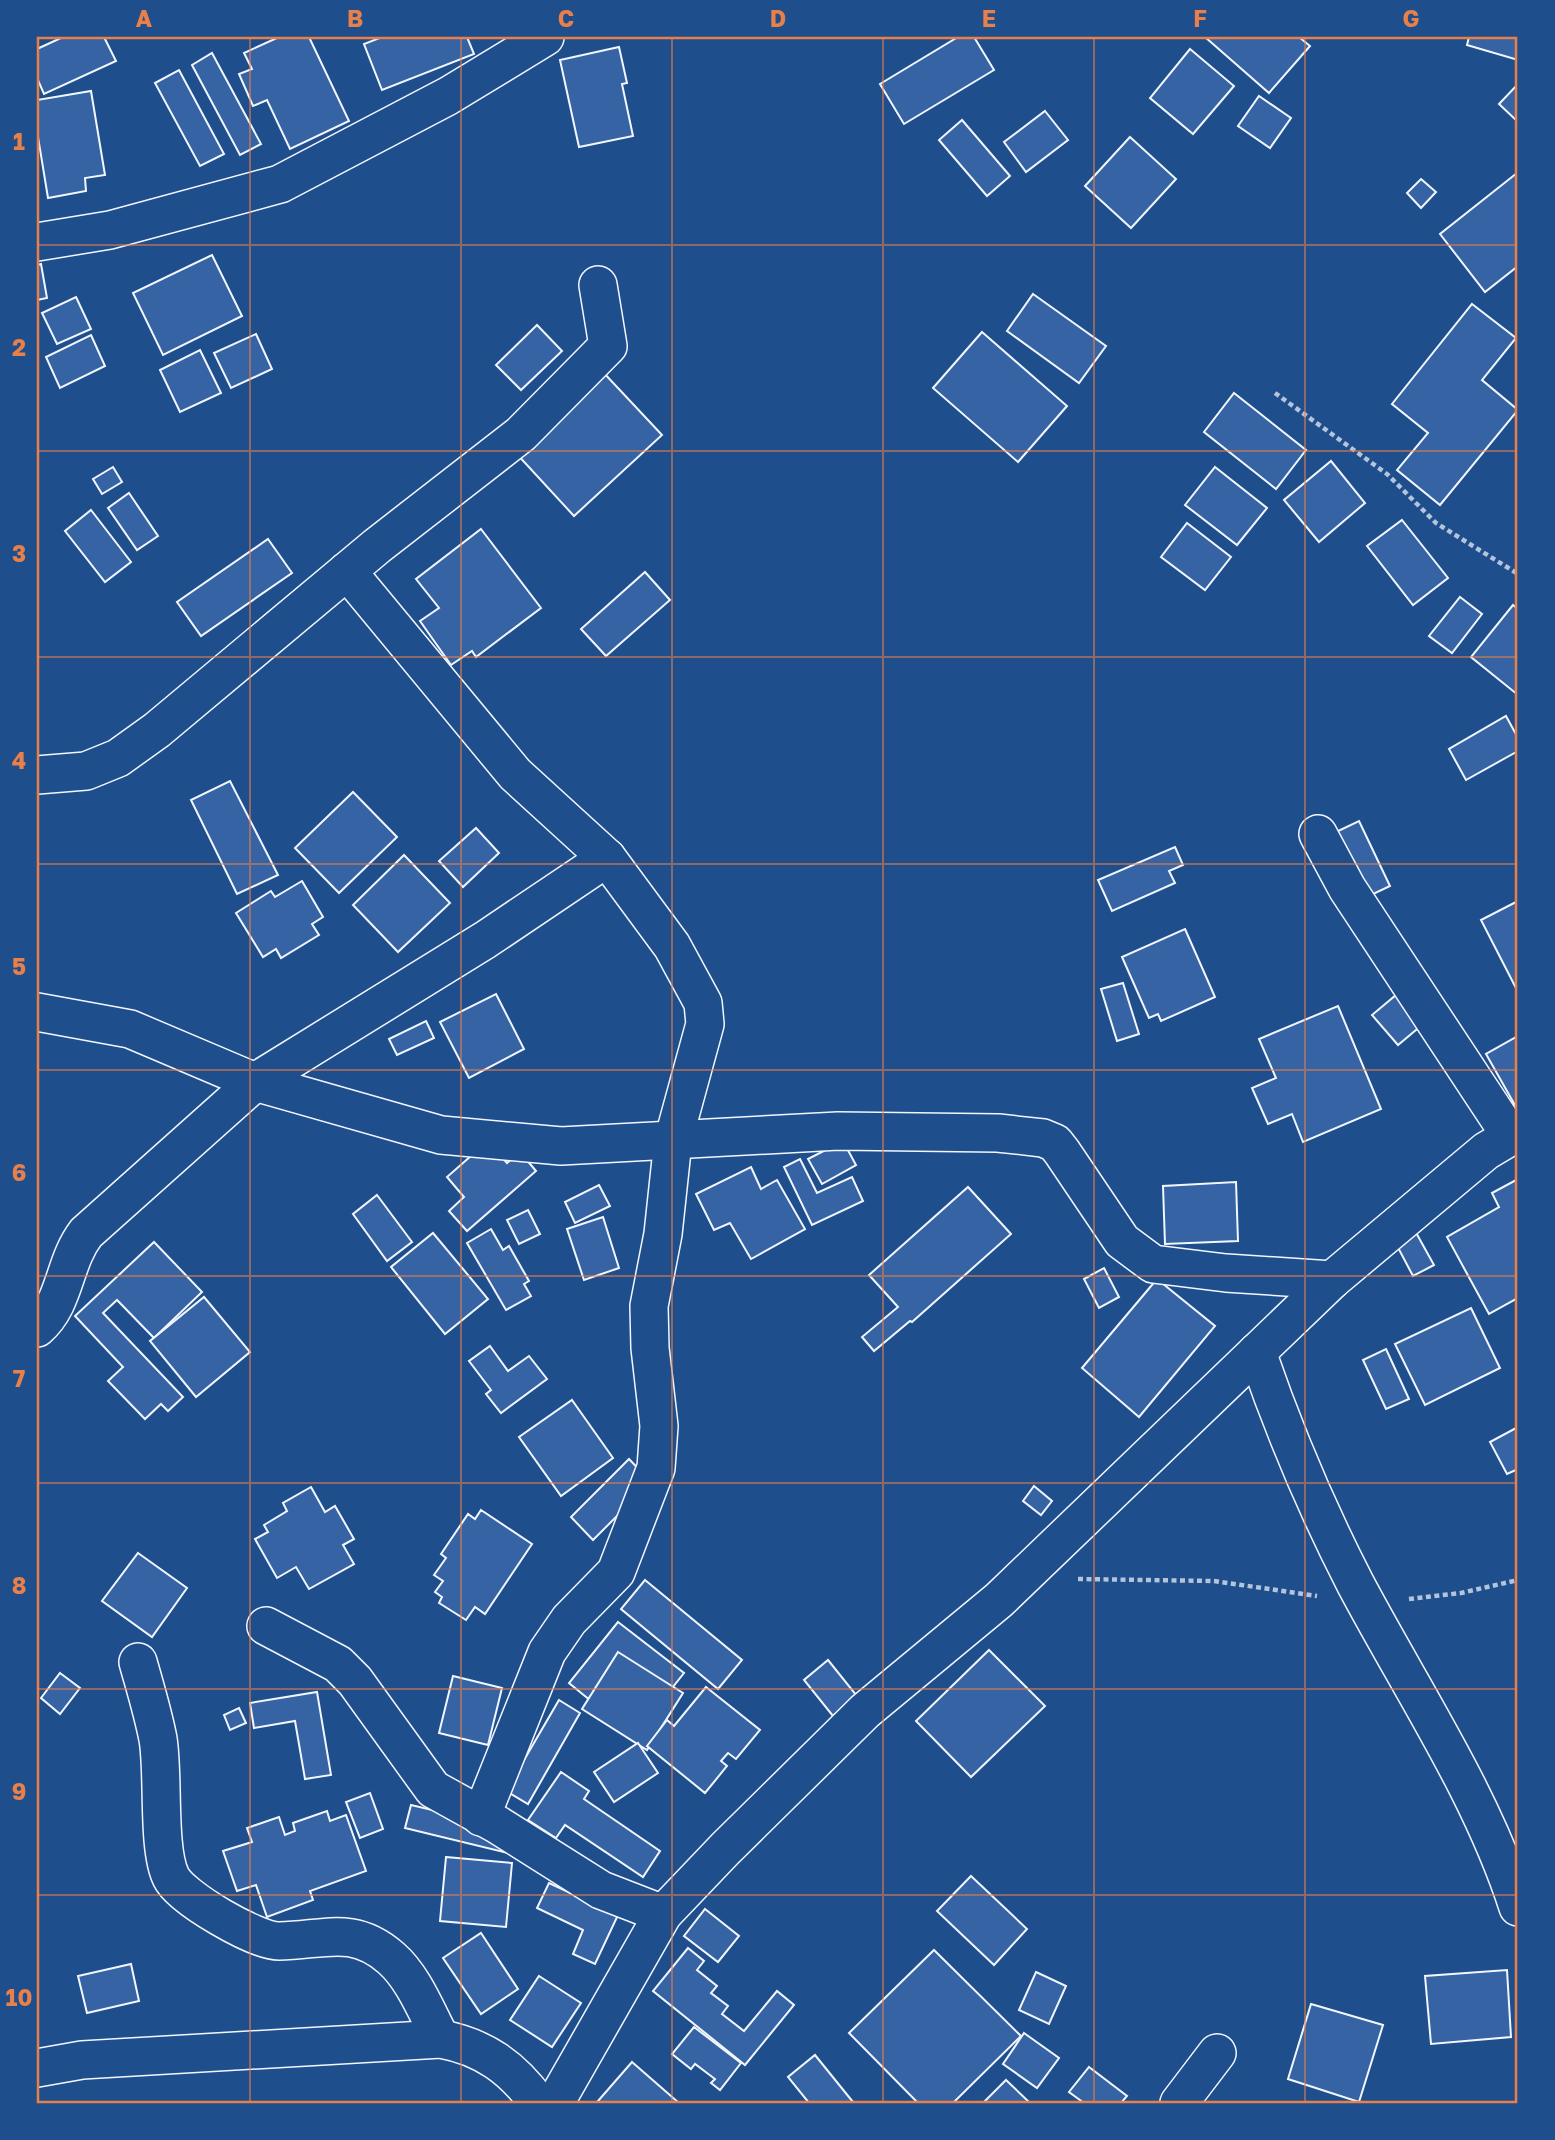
<svg xmlns="http://www.w3.org/2000/svg" width="1555" height="2140" font-family="'Golos Text',sans-serif">
  <style>
    .building { fill: #3563a3; stroke: #f2f6ff; stroke-width: 2 }
    .lines { fill: none; stroke-linecap: round; stroke-linejoin: round }
    .street-casing { stroke: #f2f6ff; stroke-width: 40 }
    .path { stroke: #b3c4dc; stroke-width: 4.5; stroke-dasharray: 5 3.5; stroke-linecap: butt }
    .street { stroke: #1f4e8c; stroke-width: 37 }
    .grid { fill: none; stroke: #ea8049; stroke-width: 2; stroke-opacity: 0.55 }
    .neatline { fill: none; stroke: #ea8049; stroke-width: 2.5 }
    .grid-label { font-size: 23px; text-anchor: middle; font-weight: bold; fill: #ea8049 }
  </style>
  <rect width="100%" height="100%" fill="#1f4e8c"/>
  <g class="building">
    <polygon points="63,37 104,37 116,61 44,94 37,78 37,49"/>
    <polygon points="279,37 309,37 349,121 290,149 267,100 253,106 239,74 252,69 244,53"/>
    <polygon points="382,37 467,37 474,54 382,90 364,44"/>
    <polygon points="958,37 974,37 994,70 904,124 880,84"/>
    <polygon points="1205,37 1299,37 1310,46 1269,93"/>
    <polygon points="1469,37 1518,37 1518,60 1467,45"/>
    <polygon points="619,47 627,83 622,84 633,136 579,147 560,60"/>
    <polygon points="1190,49 1234,86 1193,134 1150,98"/>
    <polygon points="212,53 261,144 240,155 192,65"/>
    <polygon points="179,70 224,154 200,166 155,83"/>
    <polygon points="1518,84 1518,122 1499,104"/>
    <polygon points="91,91 105,175 85,178 86,191 48,198 37,131 37,100"/>
    <polygon points="1259,96 1291,118 1270,148 1238,126"/>
    <polygon points="1045,111 1068,140 1026,172 1004,142"/>
    <polygon points="962,120 1010,176 987,196 939,140"/>
    <polygon points="1130,137 1176,179 1131,228 1085,186"/>
    <polygon points="1517,173 1518,266 1485,292 1440,234"/>
    <polygon points="1421,179 1436,192 1421,208 1407,193"/>
    <polygon points="212,255 242,316 163,355 133,293"/>
    <polygon points="41,264 47,298 37,300 37,265"/>
    <polygon points="1033,294 1106,346 1079,383 1007,331"/>
    <polygon points="76,297 91,329 57,344 42,313"/>
    <polygon points="1472,304 1516,338 1482,380 1518,410 1440,505 1397,470 1428,433 1392,404"/>
    <polygon points="537,325 562,351 521,390 496,365"/>
    <polygon points="982,332 1067,406 1018,462 933,388"/>
    <polygon points="256,334 272,369 231,388 214,353"/>
    <polygon points="91,335 105,366 60,388 46,357"/>
    <polygon points="200,350 221,393 180,412 160,370"/>
    <polygon points="602,371 662,435 574,516 515,452"/>
    <polygon points="1234,393 1306,450 1276,489 1204,432"/>
    <polygon points="1331,461 1365,503 1319,542 1284,500"/>
    <polygon points="113,467 122,482 102,494 93,479"/>
    <polygon points="1215,467 1267,508 1237,545 1185,505"/>
    <polygon points="129,493 158,536 137,550 108,508"/>
    <polygon points="91,510 131,562 105,582 65,531"/>
    <polygon points="1402,520 1448,578 1413,605 1367,546"/>
    <polygon points="1187,523 1231,557 1205,590 1161,557"/>
    <polygon points="481,529 541,608 476,657 472,651 451,665 420,621 439,608 416,579"/>
    <polygon points="268,539 292,573 201,636 177,602"/>
    <polygon points="645,572 670,600 606,656 581,629"/>
    <polygon points="1460,597 1482,614 1452,653 1429,636"/>
    <polygon points="1513,605 1518,609 1518,695 1471,657"/>
    <polygon points="1506,716 1518,738 1518,751 1466,780 1449,749"/>
    <polygon points="230,781 278,875 237,894 191,800"/>
    <polygon points="353,792 397,837 339,893 295,848"/>
    <polygon points="1359,821 1390,886 1367,897 1336,832"/>
    <polygon points="476,828 499,853 463,887 439,861"/>
    <polygon points="1175,847 1183,865 1169,871 1175,883 1112,911 1098,880"/>
    <polygon points="404,855 450,903 398,952 353,905"/>
    <polygon points="302,881 323,917 312,924 319,935 281,958 276,949 263,957 236,913 271,891 275,897"/>
    <polygon points="1518,901 1518,992 1481,920"/>
    <polygon points="1185,929 1215,997 1161,1021 1158,1014 1149,1018 1122,957"/>
    <polygon points="1123,983 1139,1034 1117,1041 1101,989"/>
    <polygon points="496,994 524,1049 469,1078 440,1022"/>
    <polygon points="1396,995 1422,1025 1398,1045 1372,1015"/>
    <polygon points="1338,1006 1381,1109 1303,1142 1292,1114 1268,1124 1252,1088 1276,1078 1259,1039"/>
    <polygon points="426,1021 434,1038 397,1055 389,1039"/>
    <polygon points="1518,1036 1518,1105 1516,1107 1486,1054"/>
    <polygon points="488,1141 507,1163 520,1152 536,1171 467,1231 449,1211 464,1197 447,1177"/>
    <polygon points="843,1141 856,1165 822,1184 808,1159"/>
    <polygon points="800,1159 817,1193 852,1177 863,1201 812,1225 784,1167"/>
    <polygon points="751,1167 761,1189 777,1180 805,1229 751,1259 730,1223 714,1230 696,1194"/>
    <polygon points="1518,1179 1518,1298 1489,1314 1447,1237 1499,1207 1492,1193"/>
    <polygon points="1236,1182 1238,1241 1165,1244 1163,1186"/>
    <polygon points="599,1185 610,1206 575,1223 565,1202"/>
    <polygon points="968,1187 1011,1234 912,1322 910,1321 874,1351 862,1337 898,1307 869,1275"/>
    <polygon points="377,1195 412,1242 387,1261 353,1214"/>
    <polygon points="528,1210 540,1234 519,1244 507,1220"/>
    <polygon points="603,1217 619,1268 584,1280 567,1229"/>
    <polygon points="491,1229 503,1250 509,1246 529,1281 524,1284 531,1296 506,1310 467,1243"/>
    <polygon points="1414,1229 1434,1265 1413,1276 1394,1240"/>
    <polygon points="433,1233 488,1299 445,1334 391,1267"/>
    <polygon points="154,1242 202,1292 154,1338 117,1300 103,1313 183,1397 168,1411 161,1404 145,1419 108,1381 123,1367 75,1316"/>
    <polygon points="1104,1268 1119,1297 1099,1308 1084,1279"/>
    <polygon points="1157,1279 1215,1326 1139,1417 1082,1368"/>
    <polygon points="204,1297 250,1352 196,1397 150,1341"/>
    <polygon points="1471,1308 1500,1368 1425,1405 1395,1344"/>
    <polygon points="490,1346 508,1371 529,1356 547,1379 501,1413 486,1394 491,1390 469,1361"/>
    <polygon points="1386,1349 1409,1399 1386,1409 1363,1360"/>
    <polygon points="572,1400 613,1458 561,1496 519,1437"/>
    <polygon points="1518,1427 1518,1469 1507,1474 1490,1442"/>
    <polygon points="629,1459 651,1482 593,1540 571,1517"/>
    <polygon points="1034,1486 1052,1501 1041,1515 1023,1501"/>
    <polygon points="311,1487 325,1512 335,1506 354,1539 343,1545 354,1564 309,1589 296,1567 277,1578 255,1539 268,1532 264,1525 287,1511 283,1503"/>
    <polygon points="481,1510 532,1544 485,1614 475,1607 466,1620 439,1603 442,1597 435,1592 443,1581 434,1575 446,1558 441,1554 468,1514 475,1519"/>
    <polygon points="138,1553 187,1588 152,1637 102,1601"/>
    <polygon points="645,1580 742,1660 718,1689 621,1609"/>
    <polygon points="618,1622 684,1673 640,1728 609,1703 602,1710 569,1683"/>
    <polygon points="989,1650 1045,1706 971,1777 916,1721"/>
    <polygon points="618,1652 683,1693 647,1750 582,1709"/>
    <polygon points="828,1660 857,1696 833,1716 804,1680"/>
    <polygon points="60,1673 80,1688 60,1714 41,1698"/>
    <polygon points="453,1676 502,1688 488,1745 439,1733"/>
    <polygon points="706,1687 760,1730 736,1759 728,1753 721,1761 727,1766 705,1793 647,1746 667,1720 674,1726"/>
    <polygon points="317,1692 331,1775 305,1779 295,1721 254,1728 250,1703"/>
    <polygon points="559,1700 580,1713 528,1804 506,1791"/>
    <polygon points="239,1708 246,1723 230,1730 224,1715"/>
    <polygon points="638,1743 658,1773 614,1802 594,1772"/>
    <polygon points="561,1772 589,1791 584,1799 660,1851 643,1877 565,1825 556,1838 528,1820"/>
    <polygon points="370,1793 383,1829 360,1838 346,1802"/>
    <polygon points="411,1805 543,1836 537,1860 405,1828"/>
    <polygon points="327,1811 330,1821 346,1815 366,1871 310,1891 313,1900 267,1917 256,1885 237,1891 223,1851 252,1842 247,1828 279,1817 285,1835 295,1831 293,1823"/>
    <polygon points="446,1857 512,1863 506,1927 440,1921"/>
    <polygon points="971,1876 1027,1929 994,1965 937,1911"/>
    <polygon points="549,1883 618,1915 595,1964 573,1954 583,1930 537,1908"/>
    <polygon points="705,1909 739,1936 718,1962 684,1936"/>
    <polygon points="481,1933 518,1989 481,2014 443,1958"/>
    <polygon points="688,1948 704,1961 697,1970 717,1986 711,1993 728,2006 722,2014 744,2031 777,1991 794,2005 745,2065 653,1991"/>
    <polygon points="934,1950 1021,2036 953,2103 918,2103 849,2033"/>
    <polygon points="131,1964 139,2001 87,2013 78,1976"/>
    <polygon points="1507,1970 1511,2037 1431,2044 1425,1976"/>
    <polygon points="1036,1972 1066,1986 1049,2024 1019,2010"/>
    <polygon points="539,1976 581,2003 552,2047 510,2020"/>
    <polygon points="1311,2004 1383,2025 1359,2102 1288,2079"/>
    <polygon points="694,2027 741,2063 720,2090 711,2083 715,2079 695,2064 691,2069 672,2054"/>
    <polygon points="1024,2033 1059,2058 1037,2088 1003,2064"/>
    <polygon points="815,2055 853,2102 851,2103 809,2103 788,2077"/>
    <polygon points="632,2062 679,2103 602,2103 598,2101"/>
    <polygon points="1089,2067 1127,2096 1121,2103 1084,2103 1069,2092"/>
    <polygon points="1006,2080 1029,2102 983,2103"/>
  </g>
  <g class="lines">
    <defs>
      <g id="street">
        <polyline points="37,242 110,230 280,184 448,96 545,37"/>
        <polyline points="347,571 515,774 607,858 672,946 703,1003 705,1024 673,1141 663,1234 649,1306 650,1348 659,1426 656,1468 616,1572 569,1620 547,1652 481,1817"/>
        <polyline points="37,775 86,771 118,758 157,730 377,546 521,434 608,346 598,285"/>
        <polyline points="1318,834 1347,888 1510,1135"/>
        <polyline points="37,1012 130,1029 255,1082 441,1135 561,1146 838,1131 998,1133 1043,1138 1055,1143 1062,1152 1122,1241 1153,1264 1226,1273 1332,1280"/>
        <path d="M37 1328C66 1303 63 1263 86 1233L255 1082 485 940 607 858"/>
        <path d="M1257 1352C1284 1431 1317 1509 1355 1583 1411 1689 1481 1792 1518 1907"/>
        <polyline points="266,1626 338,1664 355,1681 433,1789 498,1825 601,1890 663,1914"/>
        <path d="M138 1662C145 1687 153 1713 158 1739 164 1774 157 1849 171 1877 181 1898 256 1941 279 1941 322 1941 352 1924 391 1958 414 1978 427 2013 441 2039"/>
        <path d="M37 2068 82 2060 441 2039C484 2047 513 2068 538 2103"/>
        <polyline points="555,2103 663,1914 725,1849 865,1711 999,1600 1332,1280 1486,1151 1518,1132"/>
        <polyline points="1179,2103 1217,2053"/>
      </g>
    </defs>
    <use href="#street" class="street-casing"/>
    <g class="path">
      <polyline points="1275,393 1387,474 1436,523 1518,574"/>
      <polyline points="1078,1579 1214,1581 1317,1596"/>
      <polyline points="1409,1599 1461,1593 1518,1580"/>
    </g>
    <use href="#street" class="street"/>
  </g>
  <path class="grid" d="M250 37V2103M461 37V2103M672 37V2103M883 37V2103M1094 37V2103M1305 37V2103M37 245H1518M37 451H1518M37 657H1518M37 864H1518M37 1070H1518M37 1276H1518M37 1483H1518M37 1689H1518M37 1895H1518"/>
  <rect width="1555" height="2140" fill="none" stroke="#1f4e8c" stroke-width="77"/>
  <rect x="38" y="38" width="1478" height="2064" class="neatline"/>
  <g class="grid-label">
    <text x="144" y="27">A</text>
    <text x="355" y="27">B</text>
    <text x="566" y="27">C</text>
    <text x="778" y="27">D</text>
    <text x="989" y="27">E</text>
    <text x="1200" y="27">F</text>
    <text x="1411" y="27">G</text>
    <text x="19" y="150">1</text>
    <text x="19" y="356">2</text>
    <text x="19" y="562">3</text>
    <text x="19" y="769">4</text>
    <text x="19" y="975">5</text>
    <text x="19" y="1181">6</text>
    <text x="19" y="1387">7</text>
    <text x="19" y="1594">8</text>
    <text x="19" y="1800">9</text>
    <text x="19" y="2006">10</text>
  </g>
</svg>
